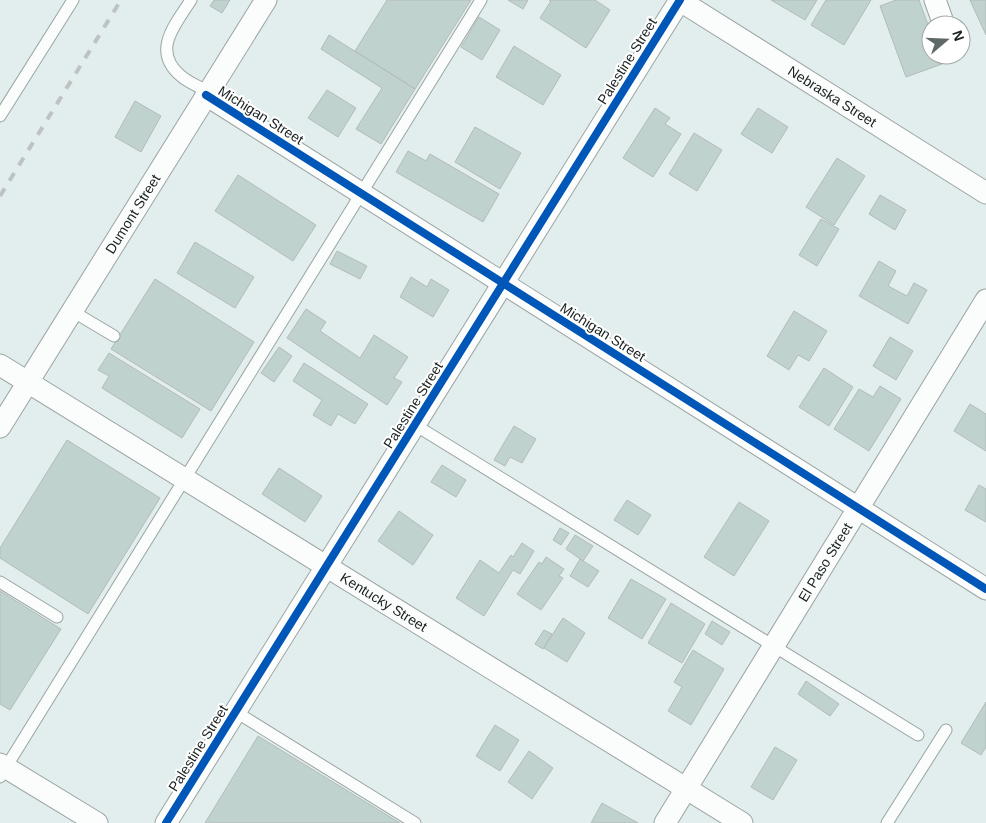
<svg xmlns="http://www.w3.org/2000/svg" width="986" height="823" font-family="Arial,sans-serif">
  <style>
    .building { fill: #c0d2ce; stroke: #b3bbba }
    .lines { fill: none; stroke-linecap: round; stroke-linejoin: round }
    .service-casing { stroke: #9ba4a3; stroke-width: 13 }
    .minor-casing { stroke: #9ba4a3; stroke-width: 23 }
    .service { stroke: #fbfcfc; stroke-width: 11 }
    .minor { stroke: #fbfcfc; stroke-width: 21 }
    .rail { stroke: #bec2c2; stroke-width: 4; stroke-dasharray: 9 9; stroke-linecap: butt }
    .cycleway-casing { stroke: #fff; stroke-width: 11 }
    .cycleway { stroke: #0057b8; stroke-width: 8 }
    .labels { text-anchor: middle; stroke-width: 4; stroke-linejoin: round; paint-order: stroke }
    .street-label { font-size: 14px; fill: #192020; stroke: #fff }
  </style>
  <rect width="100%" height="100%" fill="#e2eeed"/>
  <g class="building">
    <polygon points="214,0 230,0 222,13 210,6"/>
    <polygon points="387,0 471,0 415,89 355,51"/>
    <polygon points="508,0 528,0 523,9"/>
    <polygon points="549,0 595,0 610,10 586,48 540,18 551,1"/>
    <polygon points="771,0 817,0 805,20"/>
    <polygon points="826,0 871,0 844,45 811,25"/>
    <polygon points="896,0 919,0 931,33 931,55 939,55 942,64 906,77 880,6"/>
    <polygon points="970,0 986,0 986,35"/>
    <polygon points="479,17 500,30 482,60 461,47"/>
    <polygon points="329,35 415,89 381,144 356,129 382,88 321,49"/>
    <polygon points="514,46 561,75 543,105 496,77"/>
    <polygon points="327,90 356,108 338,137 308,118"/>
    <polygon points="135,101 161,116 141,152 115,137"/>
    <polygon points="655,108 670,118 665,124 681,134 653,177 623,158"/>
    <polygon points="758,108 788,127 772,153 741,134"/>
    <polygon points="475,127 521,153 500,189 455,162"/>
    <polygon points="694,133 722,150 697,191 669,174"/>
    <polygon points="408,151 426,161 430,154 499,194 483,222 396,172"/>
    <polygon points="837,158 865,176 834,225 806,207"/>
    <polygon points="238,175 316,225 293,261 215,211"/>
    <polygon points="880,195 906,210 895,230 869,214"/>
    <polygon points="821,219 839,229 817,266 799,255"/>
    <polygon points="195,242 254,277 235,308 177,273"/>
    <polygon points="337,251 367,266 360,279 330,264"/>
    <polygon points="879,261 896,271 888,286 907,296 914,283 927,290 908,324 859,296"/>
    <polygon points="411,277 427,287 431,279 449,290 433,317 400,297"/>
    <polygon points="155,279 254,342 211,411 111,349"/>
    <polygon points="306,309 326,322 320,331 360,358 374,335 408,357 394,378 402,382 387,405 287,338"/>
    <polygon points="794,311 827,331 809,361 798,355 789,370 767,356"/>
    <polygon points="890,337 913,351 896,380 873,366"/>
    <polygon points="279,347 292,356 274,382 261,373"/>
    <polygon points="109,353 200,409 182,438 102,388 109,376 98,370"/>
    <polygon points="304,363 368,404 355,424 338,414 331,426 313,415 322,400 293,381"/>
    <polygon points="824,368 853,387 829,426 799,407"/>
    <polygon points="880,386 901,399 869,451 834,429 859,389 873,397"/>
    <polygon points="970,404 986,414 986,451 954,431"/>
    <polygon points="514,426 536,439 522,463 510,457 505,466 494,460"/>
    <polygon points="67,440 160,498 88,614 0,558 0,548"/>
    <polygon points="442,465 466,480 456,497 431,482"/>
    <polygon points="279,468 322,496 305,522 262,494"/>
    <polygon points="979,485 986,489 986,522 965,510"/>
    <polygon points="627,500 651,515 638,535 614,520"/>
    <polygon points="739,502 769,521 734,576 704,557"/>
    <polygon points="399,511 433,535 413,565 378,541"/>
    <polygon points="560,528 569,533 561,545 553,540"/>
    <polygon points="575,535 593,546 583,561 566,549"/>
    <polygon points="522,543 534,551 520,574 513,570 484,616 456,598 480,560 499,573 511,555 513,557"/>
    <polygon points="546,557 564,569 559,576 563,578 541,610 517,594 539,562 542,564"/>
    <polygon points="580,559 599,571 588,587 570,576"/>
    <polygon points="631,579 666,599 642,639 608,618"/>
    <polygon points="0,591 61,629 10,710 0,704"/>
    <polygon points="671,603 705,624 682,663 648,643"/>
    <polygon points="563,618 585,633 567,662 544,648"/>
    <polygon points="712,621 730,632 722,645 705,634"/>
    <polygon points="544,630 552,634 543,649 535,644"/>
    <polygon points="693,650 724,669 691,725 668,711 682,687 674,682"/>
    <polygon points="806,681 839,704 830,716 798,694"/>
    <polygon points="986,702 986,747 981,755 961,743"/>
    <polygon points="495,725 519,740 500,771 476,756"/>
    <polygon points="258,736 400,823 205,823"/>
    <polygon points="775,747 797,760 773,800 751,787"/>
    <polygon points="529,751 553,768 532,799 508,782"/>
    <polygon points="602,803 638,823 591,823"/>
  </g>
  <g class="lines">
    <defs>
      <g id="service">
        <path d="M191 0C175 25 151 51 181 76 189 83 200 87 209 92"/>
        <polyline points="0,116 73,0"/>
        <polyline points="72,311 114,336"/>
        <polyline points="415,425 918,735"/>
        <polyline points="0,582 57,617"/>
        <polyline points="236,712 415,823"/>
        <polyline points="0,777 481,0"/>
        <polyline points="887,823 946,730"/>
      </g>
      <g id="minor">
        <path id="s1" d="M679 0 986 193"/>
        <polyline points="935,0 944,25"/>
        <polyline points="206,95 986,589"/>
        <path id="s2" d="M0 365 742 823"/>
        <path id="s3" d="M0 427 266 0"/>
        <polyline points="0,764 97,823"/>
        <polyline points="166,823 680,0"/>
        <path id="s4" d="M665 823 986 300"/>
      </g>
    </defs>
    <use href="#service" class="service-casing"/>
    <use href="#minor" class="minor-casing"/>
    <use href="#service" class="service"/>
    <use href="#minor" class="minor"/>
    <polyline class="rail" points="0,196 121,0"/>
    <defs>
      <g id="cycleway">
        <polyline points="206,95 986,589"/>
        <polyline points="166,823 680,0"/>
      </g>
    </defs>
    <use href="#cycleway" class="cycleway-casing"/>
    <use href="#cycleway" class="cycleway"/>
  </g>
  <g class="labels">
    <g class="street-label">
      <text transform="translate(627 61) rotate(-58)" y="5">Palestine Street</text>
      <text dy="5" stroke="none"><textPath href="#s1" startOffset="181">Nebraska Street</textPath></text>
      <text transform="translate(261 115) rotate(32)" y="5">Michigan Street</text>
      <text dy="5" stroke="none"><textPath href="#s3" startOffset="251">Dumont Street</textPath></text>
      <text transform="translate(603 332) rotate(32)" y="5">Michigan Street</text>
      <text transform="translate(413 405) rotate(-58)" y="5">Palestine Street</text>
      <text dy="5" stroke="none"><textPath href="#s4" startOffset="306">El Paso Street</textPath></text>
      <text dy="5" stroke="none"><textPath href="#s2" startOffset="451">Kentucky Street</textPath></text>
      <text transform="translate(198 748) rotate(-58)" y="5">Palestine Street</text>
    </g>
  </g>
  <g transform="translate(946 40) rotate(71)"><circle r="24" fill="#ffffff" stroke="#a3a6a6"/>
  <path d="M0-4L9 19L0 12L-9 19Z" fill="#5f6868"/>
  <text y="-8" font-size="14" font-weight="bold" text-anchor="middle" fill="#192020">N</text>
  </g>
</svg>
